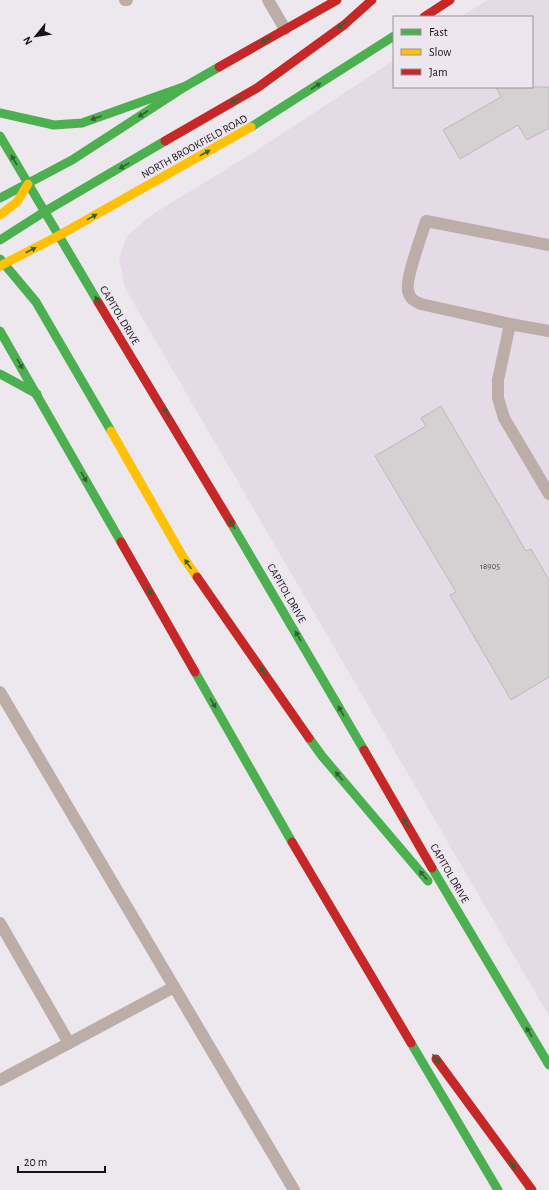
<svg xmlns="http://www.w3.org/2000/svg" width="549" height="1190" font-family="'Alegreya Sans',sans-serif">
  <style>
    .built { fill: #e4dbe6 }
    .building { fill: #d5d1d2; stroke: #bdb9ba }
    .lines { fill: none; stroke-linecap: round; stroke-linejoin: round }
    .lane { stroke: #bcada9; stroke-width: 12 }
    .fast { stroke: #4caf50; stroke-width: 9 }
    .slow { stroke: #ffc107; stroke-width: 9 }
    .jam { stroke: #c62828; stroke-width: 9 }
    .oneway { fill: #306133 }
    .labels { text-anchor: middle; stroke-width: 3; stroke-linejoin: round; paint-order: stroke }
    .number-label { font-size: 9px; fill: #484648 }
    .street-label { font-size: 11px; fill: #151316; stroke: #ede6ef }
  </style>
  <rect width="100%" height="100%" fill="#ece8ed"/>
  <polygon class="built" points="488,0 549,0 549,1016 125,288 119,259 127,236 153,214 256,151 394,60 394,87 532,87 532,17 460,17"/>
  <g class="building">
    <polygon points="496,87 549,87 549,128 527,140 518,125 460,159 443,130 501,97"/>
    <polygon points="441,406 526,551 531,549 549,580 549,677 511,700 450,595 456,592 375,456 426,426 421,418"/>
  </g>
  <g class="lines">
    <g class="lane">
      <polyline points="125,0 127,0"/>
      <polyline points="268,0 285,29"/>
      <path d="M510 324 421 304C414 301 410 299 408 291 405 279 422 235 426 221L549 245"/>
      <polyline points="549,331 510,324 498,380 498,398 504,418 549,494"/>
      <polyline points="0,692 294,1190"/>
      <polyline points="0,923 69,1043"/>
      <polyline points="0,1080 174,987"/>
    </g>
    <g class="fast">
      <polyline points="0,113 54,125 82,123 186,86"/>
      <polyline points="251,127 394,36"/>
      <polyline points="0,136 98,302"/>
      <polyline points="0,198 72,160 186,86 219,67"/>
      <polyline points="0,240 44,212 165,141"/>
      <polyline points="0,259 36,302 111,431"/>
      <polyline points="0,331 121,542"/>
      <polyline points="0,374 37,394"/>
      <polyline points="231,523 364,750"/>
      <polyline points="195,672 292,842"/>
      <polyline points="309,738 322,756 428,881"/>
      <polyline points="432,868 549,1065"/>
      <polyline points="411,1043 498,1190"/>
    </g>
    <g class="slow">
      <polyline points="0,215 17,202 28,184"/>
      <polyline points="0,266 58,236 251,127"/>
      <polyline points="111,431 183,557 197,577"/>
    </g>
    <g class="jam">
      <polyline points="424,17 450,0"/>
      <polyline points="219,67 337,0"/>
      <polyline points="165,141 257,88 344,25 372,0"/>
      <polyline points="98,302 231,523"/>
      <polyline points="121,542 195,672"/>
      <polyline points="197,577 309,738"/>
      <polyline points="364,750 432,868"/>
      <polyline points="292,842 411,1043"/>
      <polyline points="436,1059 532,1190"/>
    </g>
  </g>
  <defs><path id="oneway-solid" d="M-6-.8H1V-3.2L6.5 0L1 3.2V.8H-6Z"/></defs>
  <g class="oneway">
    <use href="#oneway-solid" transform="translate(342 25) rotate(142)"/>
    <use href="#oneway-solid" transform="translate(266 40) rotate(150)"/>
    <use href="#oneway-solid" transform="translate(316 86) rotate(-33)"/>
    <use href="#oneway-solid" transform="translate(236 100) rotate(150)"/>
    <use href="#oneway-solid" transform="translate(143 114) rotate(147)"/>
    <use href="#oneway-solid" transform="translate(96 118) rotate(160)"/>
    <use href="#oneway-solid" transform="translate(205 153) rotate(-29)"/>
    <use href="#oneway-solid" transform="translate(14 160) rotate(-120)"/>
    <use href="#oneway-solid" transform="translate(124 166) rotate(150)"/>
    <use href="#oneway-solid" transform="translate(92 217) rotate(-29)"/>
    <use href="#oneway-solid" transform="translate(31 250) rotate(-27)"/>
    <use href="#oneway-solid" transform="translate(98 301) rotate(-121)"/>
    <use href="#oneway-solid" transform="translate(20 364) rotate(60)"/>
    <use href="#oneway-solid" transform="translate(166 412) rotate(-121)"/>
    <use href="#oneway-solid" transform="translate(84 477) rotate(60)"/>
    <use href="#oneway-solid" transform="translate(232 524) rotate(-120)"/>
    <use href="#oneway-solid" transform="translate(188 564) rotate(-125)"/>
    <use href="#oneway-solid" transform="translate(149 590) rotate(60)"/>
    <use href="#oneway-solid" transform="translate(298 636) rotate(-120)"/>
    <use href="#oneway-solid" transform="translate(263 671) rotate(-125)"/>
    <use href="#oneway-solid" transform="translate(213 703) rotate(60)"/>
    <use href="#oneway-solid" transform="translate(341 711) rotate(-120)"/>
    <use href="#oneway-solid" transform="translate(339 776) rotate(-130)"/>
    <use href="#oneway-solid" transform="translate(406 823) rotate(-120)"/>
    <use href="#oneway-solid" transform="translate(423 875) rotate(-130)"/>
    <use href="#oneway-solid" transform="translate(529 1032) rotate(-121)"/>
    <use href="#oneway-solid" transform="translate(436 1059) rotate(54)"/>
    <use href="#oneway-solid" transform="translate(512 1164) rotate(54)"/>
  </g>
  <g class="labels">
    <g class="number-label">
      <text x="490" y="569">18905</text>
    </g>
    <g class="street-label">
      <text transform="translate(194 146) rotate(-29)" y="4">NORTH BROOKFIELD ROAD</text>
      <text transform="translate(120 315) rotate(59)" y="4">CAPITOL DRIVE</text>
      <text transform="translate(287 593) rotate(60)" y="4">CAPITOL DRIVE</text>
      <text transform="translate(450 873) rotate(60)" y="4">CAPITOL DRIVE</text>
    </g>
  </g>
  <rect x="393" y="16" width="140" height="72" fill="#ede6ef" stroke="#979298"/>
  <rect x="401" y="29" width="20" height="6" fill="#4caf50" stroke="#979298"/>
  <text x="429" y="36" font-size="12" fill="#151316">Fast</text>
  <rect x="401" y="49" width="20" height="6" fill="#ffc107" stroke="#979298"/>
  <text x="429" y="56" font-size="12" fill="#151316">Slow</text>
  <rect x="401" y="69" width="20" height="6" fill="#c62828" stroke="#979298"/>
  <text x="429" y="76" font-size="12" fill="#151316">Jam</text>
  <g transform="translate(36 36) rotate(240)" stroke="#ede6ef" stroke-width="3" paint-order="stroke">
  <path d="M0-3L7 15L0 10L-7 15Z" fill="#151316"/>
  <text y="-6" font-size="11" font-weight="bold" text-anchor="middle" fill="#151316">N</text>
  </g>
  <path d="M18 1166v6h87v-6" fill="none" stroke="#151316" stroke-width="2"/>
  <text x="24" y="1166" font-size="12" fill="#151316" stroke="#ede6ef" stroke-width="3" paint-order="stroke">20 m</text>
</svg>
